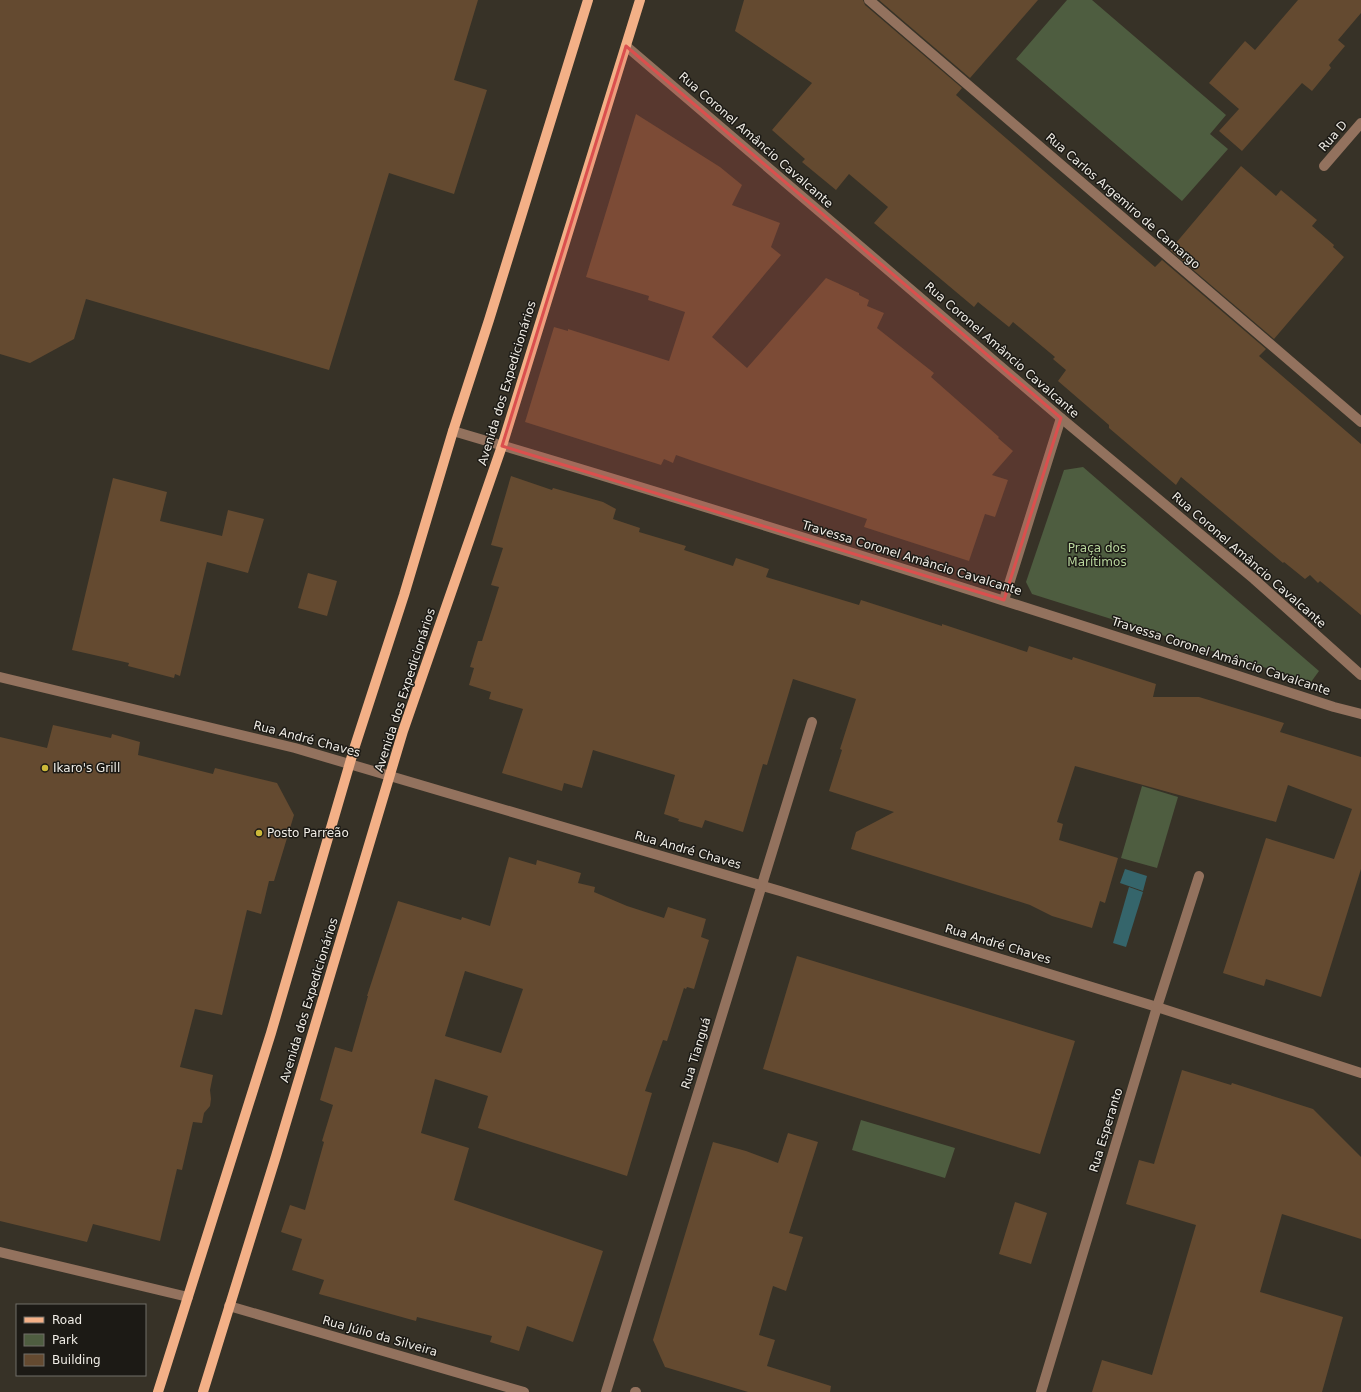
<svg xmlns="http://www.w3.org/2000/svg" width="1361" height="1392" font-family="'DejaVu Sans',sans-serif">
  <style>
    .green { fill: #4e5d40 }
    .water { fill: #35656b }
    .building { fill: #644a30; fill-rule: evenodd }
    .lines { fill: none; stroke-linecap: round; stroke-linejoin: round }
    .minor { stroke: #93725e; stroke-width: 10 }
    .major { stroke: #f3b087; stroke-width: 10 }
    .marked { fill: #db4f4e; fill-opacity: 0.2; stroke: #db4f4e; stroke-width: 3; stroke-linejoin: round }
    .poi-dot { fill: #ccb939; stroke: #1c1a15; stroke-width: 1.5 }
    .labels { text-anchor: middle; stroke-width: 3; stroke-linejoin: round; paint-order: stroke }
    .street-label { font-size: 12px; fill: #efece5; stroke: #1c1a15 }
    .park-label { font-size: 12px; fill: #b9d79e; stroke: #1c1a15 }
    .poi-label { font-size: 12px; fill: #efece5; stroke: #1c1a15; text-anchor: start }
  </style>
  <rect width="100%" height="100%" fill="#373227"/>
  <g class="green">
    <polygon points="1067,0 1092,0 1226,115 1210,134 1228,149 1182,201 1016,59"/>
    <polygon points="1083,467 1319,671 1311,682 1032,594 1026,582 1064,470"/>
    <polygon points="1142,786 1178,797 1157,868 1121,858"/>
    <polygon points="861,1120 955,1148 945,1178 852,1150"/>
  </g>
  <g class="water">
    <polygon points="1125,869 1147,876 1143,891 1120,883"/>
    <polygon points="1129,887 1143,892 1126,947 1113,943"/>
  </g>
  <g class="building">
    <polygon points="0,0 478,0 454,80 487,90 454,194 389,173 329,370 86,299 74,339 30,363 0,354"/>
    <polygon points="744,0 863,0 865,5 962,88 956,95 1155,267 1162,260 1266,349 1259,356 1361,444 1361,615 1320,581 1318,583 1310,575 1305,579 1284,562 1283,563 1181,477 1176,485 1109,428 1109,425 1058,381 1066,370 1053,359 1055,357 1013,322 1009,327 978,302 974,307 874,223 888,207 849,174 836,190 802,162 805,159 772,130 812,83 735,31"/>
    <polygon points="879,0 1038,0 970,78"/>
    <polygon points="1298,0 1361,0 1361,13 1338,40 1345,46 1329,65 1331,68 1312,91 1302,83 1242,151 1219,131 1239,109 1209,83 1245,41 1255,50"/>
    <polygon points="636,114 720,167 742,185 732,205 780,223 771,247 781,255 712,337 747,368 826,278 859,293 859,295 869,300 867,306 884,313 877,328 934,373 931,377 999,437 998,438 1013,451 992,475 1008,480 995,517 985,514 969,561 864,527 867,519 693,461 676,455 673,463 664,459 661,465 525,422 554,327 568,331 568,329 669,361 685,312 648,300 649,296 586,277"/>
    <polygon points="1241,166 1276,196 1281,190 1317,220 1312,226 1334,245 1333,247 1344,257 1274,339 1170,250"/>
    <polygon points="511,476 552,490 553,488 603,502 616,509 613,519 640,528 639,532 686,546 684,550 733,566 736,558 769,569 766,577 859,605 861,600 942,626 942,624 1027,652 1029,646 1072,660 1073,657 1156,684 1153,697 1199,697 1284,723 1280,732 1361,757 1361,869 1321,997 1266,979 1264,986 1223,973 1266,838 1334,859 1352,809 1288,785 1276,822 1075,766 1057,822 1063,824 1059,840 1118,858 1105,903 1100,901 1092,928 1052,916 1030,905 851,849 856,832 894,812 829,791 842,750 840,749 856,699 793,679 767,765 763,764 743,832 705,820 702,828 678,821 679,819 664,814 675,775 593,750 582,788 564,783 562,791 502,773 523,709 489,699 491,692 469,685 474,668 470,667 478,641 482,641 499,587 491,585 503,548 491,545"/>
    <polygon points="113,478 167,492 160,521 222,536 228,510 264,519 248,573 207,562 180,676 175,674 174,678 128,666 129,663 72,650"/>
    <polygon points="308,573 337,581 327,616 298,608"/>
    <polygon points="53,725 111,738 112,734 140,742 138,755 213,774 215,768 277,783 294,815 274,881 269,881 261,914 247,910 222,1015 195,1009 180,1067 213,1075 210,1090 211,1099 210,1106 204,1113 202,1123 193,1122 182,1170 177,1169 160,1241 93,1224 87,1242 0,1221 0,737 47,748"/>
    <path d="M509 857 536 865 537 860 581 873 578 883 595 887 594 892 627 906 664 918 668 907 706 919 701 937 709 940 694 989 687 987 686 989 684 988 667 1041 663 1040 645 1091 652 1093 627 1176 478 1128 488 1096 435 1079 421 1133 469 1148 454 1200 603 1251 573 1342 527 1326 519 1351 490 1342 492 1336 417 1317 416 1321 319 1294 324 1280 292 1270 302 1239 281 1232 290 1205 305 1210 324 1142 322 1141 333 1105 320 1100 335 1047 352 1052 368 996H367L398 901 461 920 462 917 490 926ZM465 971 523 989 501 1053 445 1036Z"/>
    <polygon points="797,956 1075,1041 1040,1154 763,1069"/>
    <polygon points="1182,1070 1231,1085 1232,1083 1313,1109 1361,1157 1361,1239 1282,1214 1260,1292 1343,1317 1322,1392 1092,1392 1102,1360 1152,1375 1196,1225 1126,1204 1139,1160 1154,1164"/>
    <polygon points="788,1133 818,1142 789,1233 803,1237 786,1291 773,1286 759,1335 775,1340 767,1366 831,1386 830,1392 748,1392 665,1367 653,1340 713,1142 746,1151 778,1163"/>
    <polygon points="1015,1202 1047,1213 1031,1264 999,1254"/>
  </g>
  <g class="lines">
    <g class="minor">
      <polyline points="869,0 1361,422"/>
      <polyline points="626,46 1061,418 1254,579 1361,675"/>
      <polyline points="1324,166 1361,123"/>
      <path d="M453 431C748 518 1041 612 1334 707L1361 714"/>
      <polyline points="1004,600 1061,418"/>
      <polyline points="0,677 295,748 780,891 1157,1007 1361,1073"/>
      <polyline points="0,1252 188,1297"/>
      <polyline points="229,1306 524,1392"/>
      <polyline points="606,1392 812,722"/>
      <polyline points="635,1392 636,1392"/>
      <polyline points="1041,1392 1157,1007 1199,876"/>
    </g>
    <g class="major">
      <polyline points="158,1392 271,1033 354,749 404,595 453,431 489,320 588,0"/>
      <polyline points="203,1392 276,1156 403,731 502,446 640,0"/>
    </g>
  </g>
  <path class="marked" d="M626 46 1061 418 1004 600 502 446Z"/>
  <g class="poi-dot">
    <circle cx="45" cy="768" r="4"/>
    <circle cx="259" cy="833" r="4"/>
  </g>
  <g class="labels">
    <g class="street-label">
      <text transform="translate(1333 136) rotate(-49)" y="4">Rua D</text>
      <text transform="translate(756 140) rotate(41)" y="4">Rua Coronel Amâncio Cavalcante</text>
      <text transform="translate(1123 201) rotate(41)" y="4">Rua Carlos Argemiro de Camargo</text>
      <text transform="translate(1002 350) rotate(41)" y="4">Rua Coronel Amâncio Cavalcante</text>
      <text transform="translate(507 383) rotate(-73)" y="4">Avenida dos Expedicionários</text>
      <text transform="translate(912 558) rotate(17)" y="4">Travessa Coronel Amâncio Cavalcante</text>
      <text transform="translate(1249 560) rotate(41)" y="4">Rua Coronel Amâncio Cavalcante</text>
      <text transform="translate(1221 656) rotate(18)" y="4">Travessa Coronel Amâncio Cavalcante</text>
      <text transform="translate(405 690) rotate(-72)" y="4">Avenida dos Expedicionários</text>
      <text transform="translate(307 739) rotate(15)" y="4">Rua André Chaves</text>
      <text transform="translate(688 850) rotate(16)" y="4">Rua André Chaves</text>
      <text transform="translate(998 944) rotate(17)" y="4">Rua André Chaves</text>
      <text transform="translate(309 1000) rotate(-73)" y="4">Avenida dos Expedicionários</text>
      <text transform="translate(696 1053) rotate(-73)" y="4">Rua Tianguá</text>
      <text transform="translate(1106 1130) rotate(-73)" y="4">Rua Esperanto</text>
      <text transform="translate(380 1336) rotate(16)" y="4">Rua Júlio da Silveira</text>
    </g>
    <g class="park-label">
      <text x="1097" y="552">Praça dos<tspan x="1097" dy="14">Marítimos</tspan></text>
    </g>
    <g class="poi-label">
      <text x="53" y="772">Ikaro's Grill</text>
      <text x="267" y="837">Posto Parreão</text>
    </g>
  </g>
  <rect x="16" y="1304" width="130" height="72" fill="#1c1a15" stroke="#706e68"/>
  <rect x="24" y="1317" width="20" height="6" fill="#f3b087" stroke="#706e68"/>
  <text x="52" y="1324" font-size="12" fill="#efece5">Road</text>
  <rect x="24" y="1334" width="20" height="12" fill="#4e5d40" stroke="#706e68"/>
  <text x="52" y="1344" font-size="12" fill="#efece5">Park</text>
  <rect x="24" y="1354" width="20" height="12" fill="#644a30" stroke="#706e68"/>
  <text x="52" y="1364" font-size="12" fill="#efece5">Building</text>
</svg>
